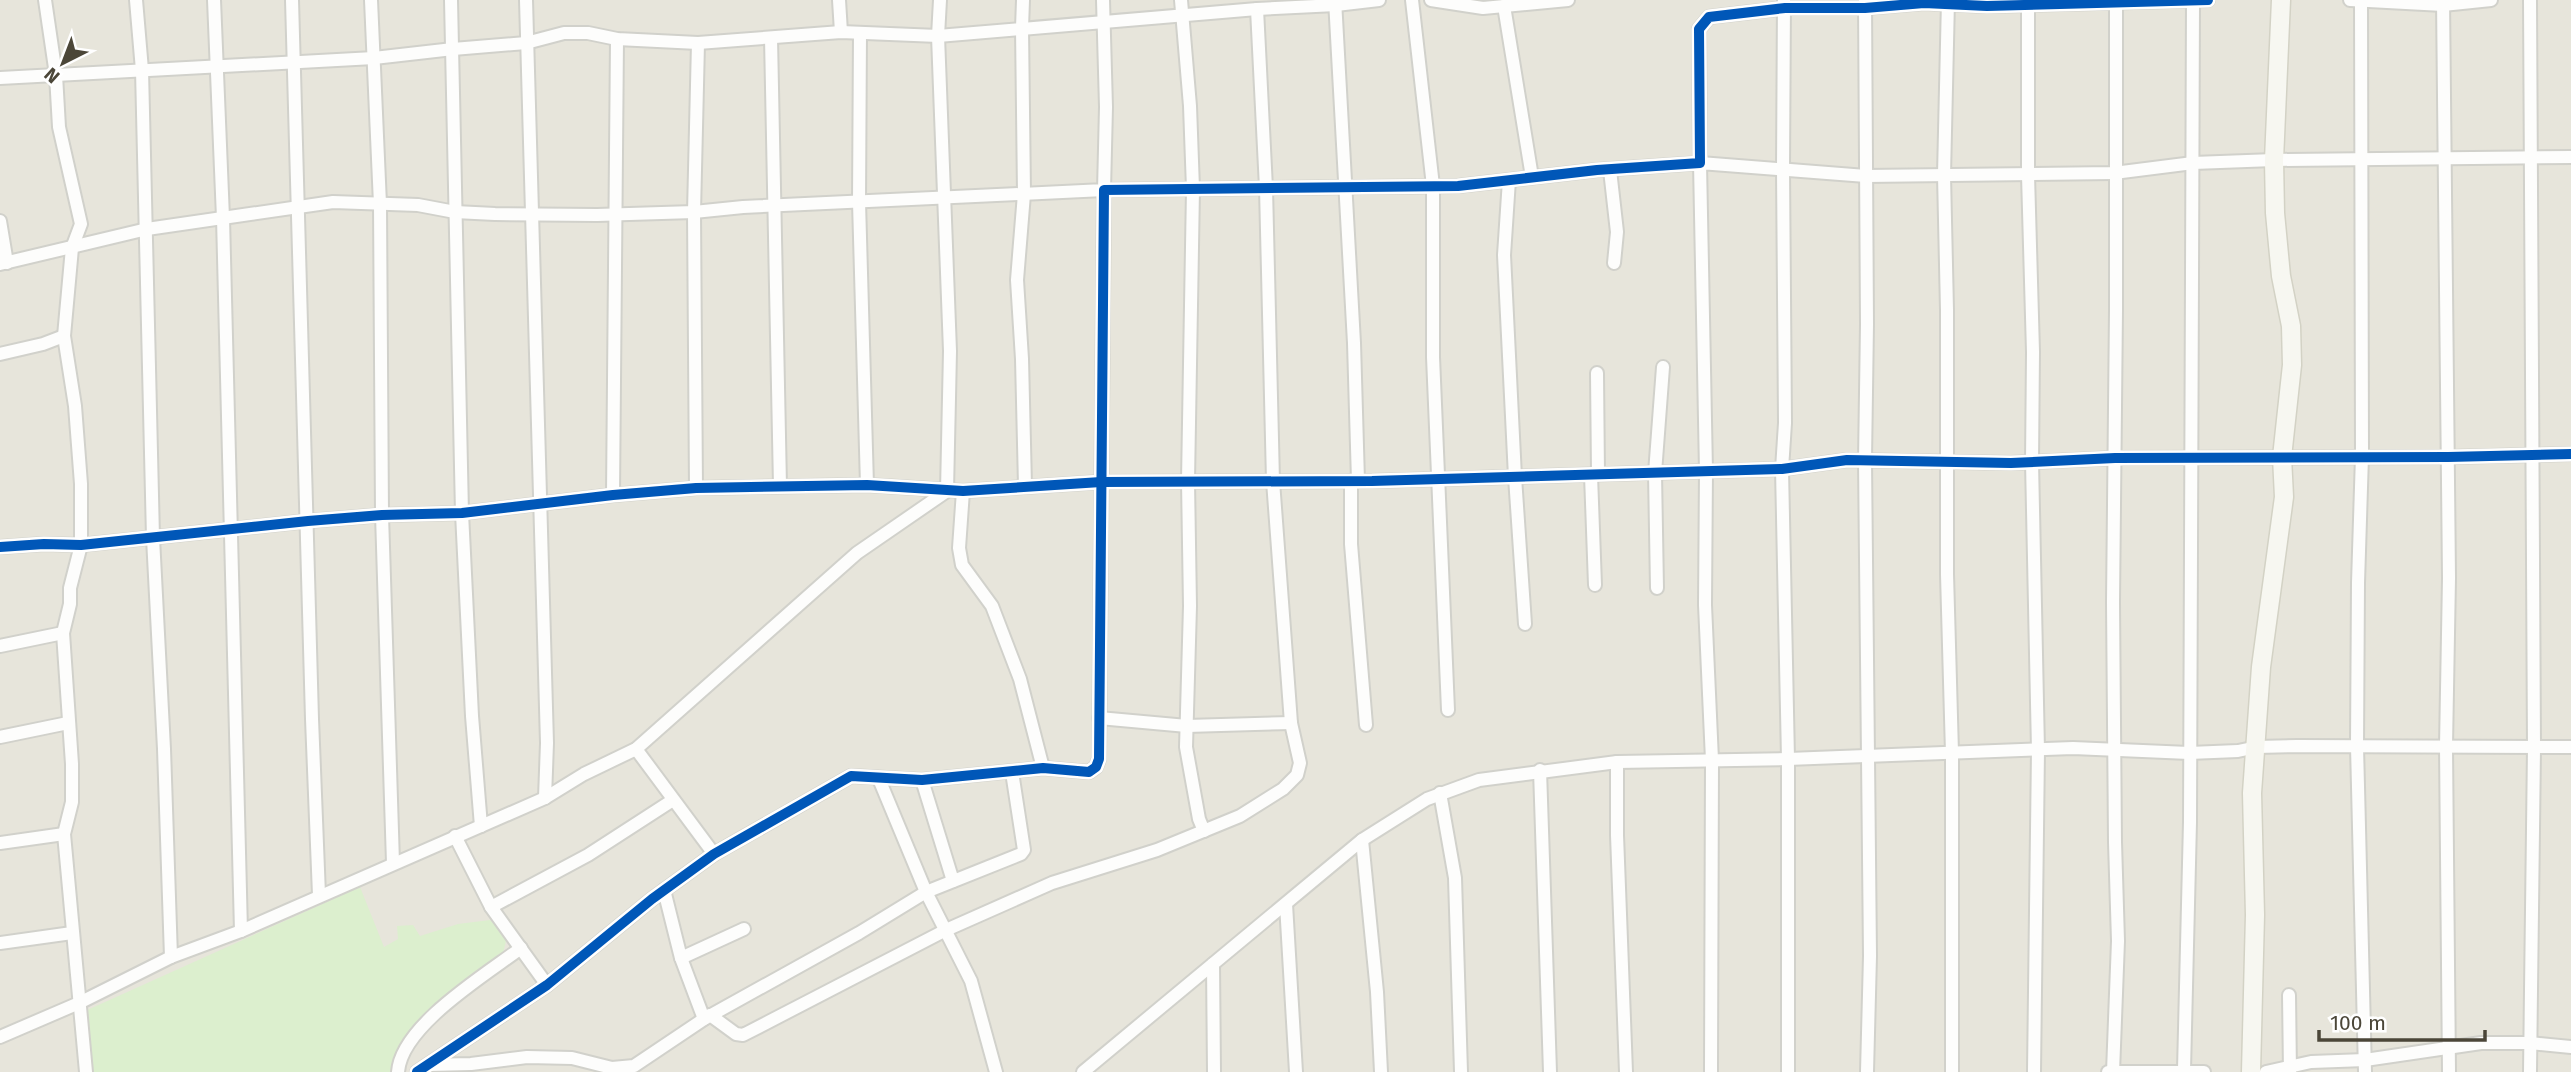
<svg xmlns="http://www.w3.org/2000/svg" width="2571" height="1072" font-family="'Fira Sans',sans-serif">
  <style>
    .residential { fill: #e7e5db }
    .green { fill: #dcefce }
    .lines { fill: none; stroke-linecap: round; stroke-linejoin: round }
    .street-casing { stroke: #d1d1cb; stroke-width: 16 }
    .secondary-casing { stroke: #d3d2c5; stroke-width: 21 }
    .street { stroke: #fdfdfc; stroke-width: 12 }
    .secondary { stroke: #f7f7f1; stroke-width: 18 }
    .cycleway-casing { stroke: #fff; stroke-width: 15 }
    .cycleway { stroke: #0057b8; stroke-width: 10 }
  </style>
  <rect width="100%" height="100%" fill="#f3f3ee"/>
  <rect class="residential" x="0" y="0" width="2571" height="1072"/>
  <polygon class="green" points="360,887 384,947 398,939 397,926 413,925 420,936 458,924 490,920 507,937 502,957 414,1024 390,1072 79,1072 74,1016"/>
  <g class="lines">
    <defs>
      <g id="street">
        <polyline points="45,0 56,75 59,127 81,224 72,248 64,336 75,406 81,484 81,545 70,588 70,604 63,633 72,764 72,802 64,834 86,1072"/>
        <polyline points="136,0 142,70 153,538 164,749 171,957"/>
        <polyline points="214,0 223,218 241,931"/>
        <polyline points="292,0 312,719 319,895"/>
        <polyline points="371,0 380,204 382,515 393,863"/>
        <polyline points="451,0 462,513 472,716 481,826"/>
        <polyline points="526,0 547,743 545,798"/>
        <polyline points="839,0 841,32"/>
        <polyline points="1023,0 1022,28 1024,194 1017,280 1022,359 1025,486"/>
        <polyline points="1181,0 1190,106 1193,189 1188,481 1190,606 1186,747 1199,819 1204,831"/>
        <polyline points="1335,0 1354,343 1358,481"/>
        <polyline points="1412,0 1433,186 1433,357 1448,710"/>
        <polyline points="1431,0 1483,8 1568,0"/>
        <polyline points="1784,0 1783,169 1785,423 1782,469 1788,759 1788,1072"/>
        <polyline points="1948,0 1944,175 1947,310 1947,574 1952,753 1952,1072"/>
        <polyline points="2028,0 2028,175 2033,352 2032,462 2038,750 2034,1072"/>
        <polyline points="2350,0 2443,5 2491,0"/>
        <polyline points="2361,0 2362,456 2358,583 2357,746 2365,1072"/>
        <polyline points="2443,0 2449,578 2446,746 2449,1072"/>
        <polyline points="1865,1 1867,324 1865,460 1870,956 1867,1072"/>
        <polyline points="1504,6 1532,177"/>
        <polyline points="860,33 859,202 867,485"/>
        <polyline points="771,38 780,486"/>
        <polyline points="0,78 374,58 453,49 526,43 564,33 588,33 617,39 698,43 841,32 938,36 1257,9 1336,5 1379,0"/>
        <polyline points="1610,170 1617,232 1614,263"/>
        <polyline points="1509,180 1504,255 1515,477 1525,624"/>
        <polyline points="0,221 7,263"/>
        <polyline points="0,264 147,229 333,202 418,205 455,212 495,214 597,215 694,212 743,207 1104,190 1106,107 1103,0"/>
        <polyline points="0,354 43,344 64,336"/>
        <polyline points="1597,373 1598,474"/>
        <polyline points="1591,475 1595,585"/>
        <polyline points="1351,481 1351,544 1366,725"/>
        <polyline points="696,488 694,212 698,43"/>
        <polyline points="963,491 959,548 962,565 992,606 1020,679 1043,768"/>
        <polyline points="613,495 617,39"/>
        <polyline points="0,547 44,544 81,545 308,521 382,515 462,513 613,495 696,488 867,485 963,491 1101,482 1372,481 1782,469 1847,460 2011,463 2115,458 2448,457 2571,454"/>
        <polyline points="1657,588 1655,473 1663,367"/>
        <polyline points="0,646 63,633"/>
        <polyline points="1099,718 1187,726 1291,723"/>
        <polyline points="0,737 68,723"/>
        <polyline points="636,749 714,854"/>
        <polyline points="1617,762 1617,835 1626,1072"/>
        <polyline points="1540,770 1550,1072"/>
        <polyline points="879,779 926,892 971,981 996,1072"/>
        <polyline points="922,780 953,881"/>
        <polyline points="1440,793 1455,878 1461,1072"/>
        <polyline points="455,836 491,907 547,985"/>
        <polyline points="1362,840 1377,992 1381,1072"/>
        <polyline points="0,843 64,834"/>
        <polyline points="664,890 681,958 704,1019"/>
        <polyline points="1286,904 1296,1072"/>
        <polyline points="491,907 588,855 673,800"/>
        <polyline points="0,943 72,933"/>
        <polyline points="681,958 744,929"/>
        <polyline points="1213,964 1214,1072"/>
        <polyline points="2289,995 2290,1072"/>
        <polyline points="710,1015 736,1034 743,1035 946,930 1052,883 1157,850 1240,816 1283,789 1297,775 1300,763 1291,723 1273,481 1266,188 1257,9"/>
        <polyline points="0,1037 79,1003 171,957 241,931 545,798 584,774 636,749 857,553 947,491 950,351 938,36 940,0"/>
        <polyline points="428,1065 471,1064 527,1057 572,1058 612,1068 634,1066 704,1019 859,933 926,892 1021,854 1024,850 1012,772"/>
        <polyline points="2184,1070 2190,822 2193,0"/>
        <path d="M398 1072C401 1026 485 975 521 948"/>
        <polyline points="417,1072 547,985 652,899 714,854 851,776 922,780 1043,768 1089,772 1096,767 1099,759 1104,190 1458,186 1597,170 1700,163 1699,29 1709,17 1785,8 1865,8 1924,3 1987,6 2208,0"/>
        <polyline points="1083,1072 1362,840 1427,799 1479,780 1617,762 1788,759 2073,748 2189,753 2238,751 2257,747 2297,746 2571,747"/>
        <polyline points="1711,1072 1712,760 1705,605 1706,471 1700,163 1866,176 2114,173 2193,163 2274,160 2571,157"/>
        <polyline points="2108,1072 2204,1072"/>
        <polyline points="2113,1072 2118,941 2115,842 2113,602 2116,310 2116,0"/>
        <polyline points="2266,1072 2311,1062 2365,1060 2481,1043 2530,1043 2571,1047"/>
        <polyline points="2530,1072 2534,748 2530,0"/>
      </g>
      <polyline id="secondary" points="2251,1072 2255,915 2252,793 2261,667 2284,497 2282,457 2292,365 2291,326 2281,276 2275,213 2274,160 2281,0"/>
    </defs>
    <use href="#street" class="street-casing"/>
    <use href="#secondary" class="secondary-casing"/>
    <use href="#street" class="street"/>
    <use href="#secondary" class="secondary"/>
    <defs>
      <g id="cycleway">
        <polyline points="0,547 44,544 81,545 308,521 382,515 462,513 613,495 696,488 867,485 963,491 1101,482 1372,481 1782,469 1847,460 2011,463 2115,458 2448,457 2571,454"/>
        <polyline points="417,1072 547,985 652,899 714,854 851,776 922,780 1043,768 1089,772 1096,767 1099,759 1104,190 1458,186 1597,170 1700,163 1699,29 1709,17 1785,8 1865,8 1924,3 1987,6 2208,0"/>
      </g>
    </defs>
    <use href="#cycleway" class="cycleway-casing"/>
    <use href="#cycleway" class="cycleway"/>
  </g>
  <g transform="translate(63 63) rotate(222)" stroke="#ffffff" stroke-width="5" paint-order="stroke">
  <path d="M0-5L12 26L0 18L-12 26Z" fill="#4b4638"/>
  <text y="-10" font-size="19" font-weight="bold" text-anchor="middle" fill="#4b4638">N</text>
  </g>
  <path d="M2319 1030v10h166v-10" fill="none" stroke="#4b4638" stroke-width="3.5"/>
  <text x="2330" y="1030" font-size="21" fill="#4b4638" stroke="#ffffff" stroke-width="5" paint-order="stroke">100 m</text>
</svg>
